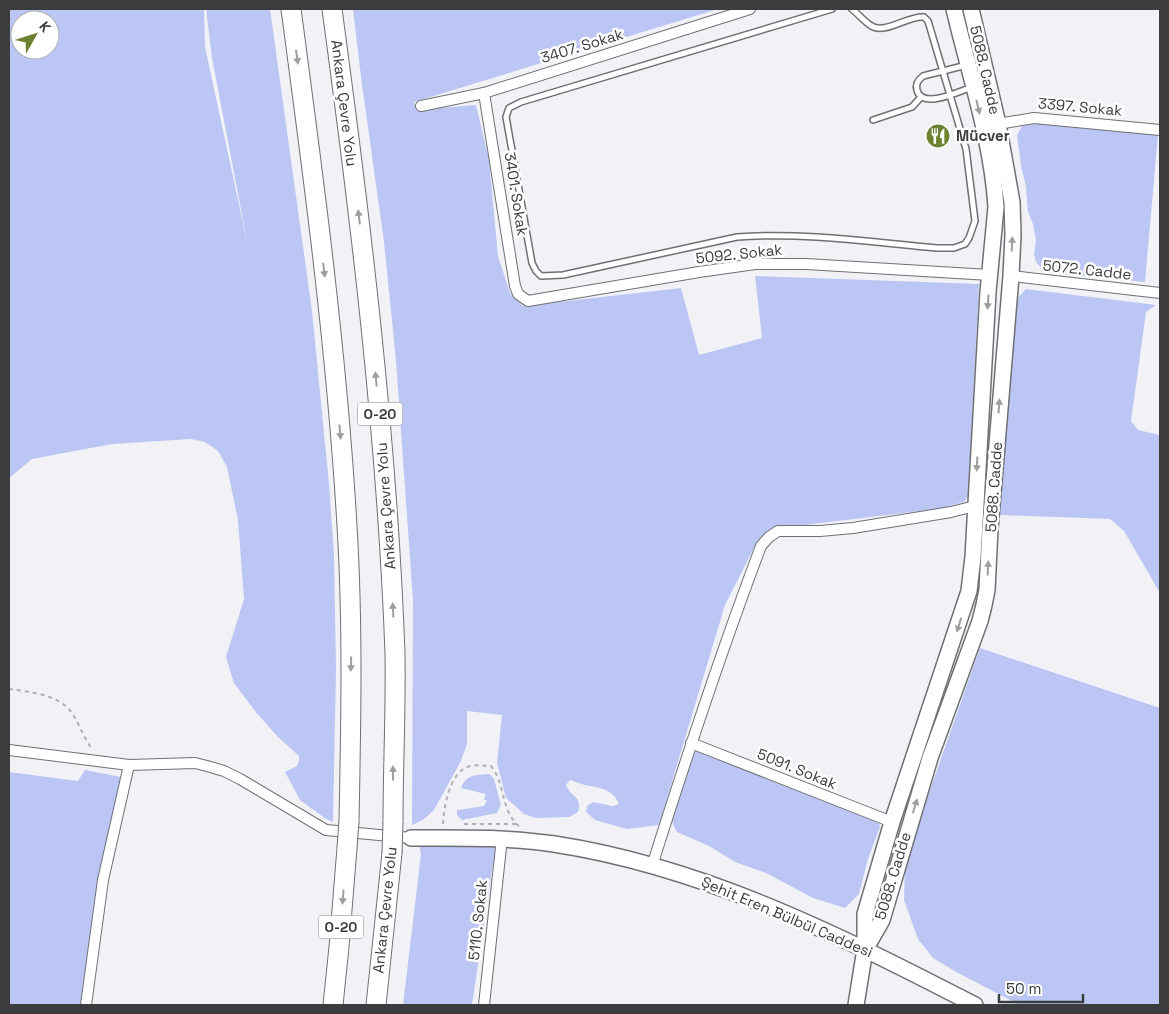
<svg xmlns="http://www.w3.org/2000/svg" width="1169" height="1014" font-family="'Space Grotesk',sans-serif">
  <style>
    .green { fill: #bbc6f5; fill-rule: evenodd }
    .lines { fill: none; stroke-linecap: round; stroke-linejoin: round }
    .lane-casing { stroke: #6f7073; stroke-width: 8 }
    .street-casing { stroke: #6f7073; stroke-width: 12 }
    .secondary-casing { stroke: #6f7073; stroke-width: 18 }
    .highway-casing { stroke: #6f7073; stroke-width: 21 }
    .path { stroke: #b0b0b3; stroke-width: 2; stroke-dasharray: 4 4; stroke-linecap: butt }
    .lane { stroke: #fff; stroke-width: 5 }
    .street { stroke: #fff; stroke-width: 10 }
    .secondary { stroke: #fff; stroke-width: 15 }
    .highway { stroke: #fff; stroke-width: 19 }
    .highway-bridge-casing { stroke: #6f7073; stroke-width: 21; stroke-linecap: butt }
    .highway-bridge { stroke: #fff; stroke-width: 19 }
    .oneway { fill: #9d9e9e }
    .labels { text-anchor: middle; stroke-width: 5; stroke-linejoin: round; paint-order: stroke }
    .shield { fill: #fff; stroke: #767677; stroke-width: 1 }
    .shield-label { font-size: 14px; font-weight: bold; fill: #3b3c3d }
    .street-label { font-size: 15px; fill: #3b3c3d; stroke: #fff }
    .poi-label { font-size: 15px; font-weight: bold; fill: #3b3c3d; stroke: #fff; text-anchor: start }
  </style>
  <rect width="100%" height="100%" fill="#f2f2f6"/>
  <g class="green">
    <path d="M9 9H204L205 47 248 246 212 58 206 9H270L312 311 329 484 334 555 336 669 333 822 326 819 300 800 285 772 297 766 299 761V756L277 736 255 711 234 683 226 657 244 599 238 520 227 467 218 451 205 442 191 439 112 444 32 459 9 478ZM20 20H50V50H20Z"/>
    <path d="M353 9H718L414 102 416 110 476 105 489 160 498 256 510 293 523 306 681 288 699 355 762 338 755 276 979 284 968 496 964 502 937 509 771 529 758 540 725 605 659 825 627 829 595 820 586 812 587 806 593 802 613 806 619 804C613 790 604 789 590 786 583 785 577 782 570 780L566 785C571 798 583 796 578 812L569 817 536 818 524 814 506 798 497 763 502 715 467 711V744L461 761 434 810 423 820 412 825 413 601 396 360 384 242 361 77Z"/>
    <polygon points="1030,122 1158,135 1145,282 1051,273 1042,269 1036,262 1034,254 1036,240 1033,224 1028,212 1026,187 1021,166 1017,135 1022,126"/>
    <polygon points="1026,289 1156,305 1146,312 1131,421 1138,430 1160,435 1160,593 1124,531 1110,519 1000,515 1016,300"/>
    <polygon points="980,648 1160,708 1160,1005 1020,1005 958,973 933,958 918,939 904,900 905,861"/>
    <path d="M695 750 879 823 880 827 868 859 859 894 845 908 813 898 766 873 735 862 709 846 677 832C675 829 673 825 672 821 669 804 690 768 695 750Z"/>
    <polygon points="85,770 121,777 115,813 97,892 89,939 82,1005 9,1005 9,772 78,781"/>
    <path d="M490 774 494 779 501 805 497 813 462 820 457 815V809L459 810 484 806 487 800H484L486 794 461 788C466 774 477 775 490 774Z"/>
    <polygon points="493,844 495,850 472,1005 403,1005 421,854 419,845"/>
  </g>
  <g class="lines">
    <defs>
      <g id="lane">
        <path d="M832 9 521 102 509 108 506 117 532 263 536 271 541 276 563 275 737 237C804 232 871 242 937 248H954L965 244 969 238 975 221 966 149 928 21 924 17C908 15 884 36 870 25 864 21 858 14 852 9"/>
        <path d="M967 65 923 76C918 80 915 84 917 90 922 110 960 91 972 87"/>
        <polyline points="873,120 912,107 921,97"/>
      </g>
      <g id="street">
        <polyline points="484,93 515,286 518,294 528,301 699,272 755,264 806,264 990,275"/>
        <polyline points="421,106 484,93 750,9"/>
        <polyline points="998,124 1034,118 1160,130"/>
        <polyline points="1011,276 1160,293"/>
        <polyline points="691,743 892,822"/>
        <polyline points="9,750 129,765 195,763 207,766 224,771 240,779 326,830 411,838"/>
        <path d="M652 866C686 758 721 652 761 546L769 537 778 531H820L853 528 951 512 975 506"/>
        <polyline points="86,1005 103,880 129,765"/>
        <polyline points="484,1005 502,838"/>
      </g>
      <g id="secondary">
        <path d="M411 838C459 838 507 837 554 844 705 867 841 936 975 1005"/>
        <polyline points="866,948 882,920 930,758 980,621 984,605 987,590 990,529 1011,276 1013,235 1012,202 998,124 971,9"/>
        <path d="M856 1005 865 949V914L892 822 969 591 973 557 988 292 996 207C992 141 969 73 954 9"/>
      </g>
      <g id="highway">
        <path d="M291 9C314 181 337 353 347 526 353 624 351 722 349 821"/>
        <path d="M332 9C361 223 387 437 395 653 396 709 393 766 393 822"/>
        <polyline points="333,1005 339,947 347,848"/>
        <polyline points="376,1005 392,853"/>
      </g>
    </defs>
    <use href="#lane" class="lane-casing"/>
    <use href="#street" class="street-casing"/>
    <use href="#secondary" class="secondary-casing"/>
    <use href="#highway" class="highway-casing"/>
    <g class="path">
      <path d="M9 689C30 692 59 694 72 713 80 725 84 739 93 750"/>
      <path d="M443 824C444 807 449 775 467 767 474 764 483 766 491 766 506 784 500 811 520 827"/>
      <polyline points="464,824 517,824"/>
    </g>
    <use href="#lane" class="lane"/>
    <use href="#street" class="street"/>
    <use href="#secondary" class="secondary"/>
    <use href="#highway" class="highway"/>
    <defs>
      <g id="highway-bridge">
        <polyline points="347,848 349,821"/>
        <polyline points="392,853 393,822"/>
      </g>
    </defs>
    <use href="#highway-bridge" class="highway-bridge-casing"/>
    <use href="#highway-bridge" class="highway-bridge"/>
  </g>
  <defs><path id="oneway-solid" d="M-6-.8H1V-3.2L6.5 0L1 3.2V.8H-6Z" transform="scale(1.25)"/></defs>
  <g class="oneway">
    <use href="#oneway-solid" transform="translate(297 57) rotate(82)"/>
    <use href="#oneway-solid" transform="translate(978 107) rotate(77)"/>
    <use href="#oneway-solid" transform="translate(359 217) rotate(-97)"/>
    <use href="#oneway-solid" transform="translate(1012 244) rotate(-87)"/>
    <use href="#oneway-solid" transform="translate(324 270) rotate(83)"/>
    <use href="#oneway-solid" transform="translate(988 302) rotate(94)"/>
    <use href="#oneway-solid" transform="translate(376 379) rotate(-95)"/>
    <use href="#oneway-solid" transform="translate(999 406) rotate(-86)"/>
    <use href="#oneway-solid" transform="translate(340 432) rotate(85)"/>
    <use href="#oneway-solid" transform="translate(977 464) rotate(93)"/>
    <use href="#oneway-solid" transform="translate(988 568) rotate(-87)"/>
    <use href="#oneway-solid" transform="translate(393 610) rotate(-93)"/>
    <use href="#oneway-solid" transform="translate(959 625) rotate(107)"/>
    <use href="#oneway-solid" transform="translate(351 664) rotate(91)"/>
    <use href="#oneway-solid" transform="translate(393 773) rotate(-90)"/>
    <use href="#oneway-solid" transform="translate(915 806) rotate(-73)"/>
    <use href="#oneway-solid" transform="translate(343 897) rotate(94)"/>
  </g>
  <defs>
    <symbol id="restaurant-disc" viewBox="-11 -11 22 22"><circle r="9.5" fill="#6d8131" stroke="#fff"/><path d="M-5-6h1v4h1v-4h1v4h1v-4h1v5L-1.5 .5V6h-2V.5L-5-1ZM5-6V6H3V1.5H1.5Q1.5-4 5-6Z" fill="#fff"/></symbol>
  </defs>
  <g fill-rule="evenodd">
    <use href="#restaurant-disc" x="924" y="122" width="28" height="28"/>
  </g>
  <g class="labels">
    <g class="shield">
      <rect x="357.5" y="402.5" width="45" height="23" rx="4"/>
      <rect x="318.5" y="915.5" width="45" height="23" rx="4"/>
    </g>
    <g class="shield-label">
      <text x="380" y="419">O-20</text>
      <text x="341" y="932">O-20</text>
    </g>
    <g class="street-label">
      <text transform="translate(582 46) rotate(-17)" y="5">3407. Sokak</text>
      <text transform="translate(985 70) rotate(77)" y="5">5088. Cadde</text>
      <text transform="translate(344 103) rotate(83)" y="5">Ankara Çevre Yolu</text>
      <text transform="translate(1080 107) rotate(5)" y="5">3397. Sokak</text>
      <text transform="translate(516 194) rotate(81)" y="5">3401. Sokak</text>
      <text transform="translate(739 254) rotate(-6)" y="5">5092. Sokak</text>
      <text transform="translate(1087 270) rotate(6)" y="5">5072. Cadde</text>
      <text transform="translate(994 487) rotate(-86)" y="5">5088. Cadde</text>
      <text transform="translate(386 506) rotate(-94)" y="5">Ankara Çevre Yolu</text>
      <text transform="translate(797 769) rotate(22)" y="5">5091. Sokak</text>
      <text transform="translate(893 876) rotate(-73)" y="5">5088. Cadde</text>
      <text transform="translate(385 910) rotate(-84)" y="5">Ankara Çevre Yolu</text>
      <text transform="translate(787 917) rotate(23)" y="5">Şehit Eren Bülbül Caddesi</text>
      <text transform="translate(478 920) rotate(-84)" y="5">5110. Sokak</text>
    </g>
    <g class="poi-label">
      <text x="956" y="141">Mücver</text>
    </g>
  </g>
  <rect width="1169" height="1014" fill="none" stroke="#3b3c3d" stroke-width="20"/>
  <g transform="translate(35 35) rotate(51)"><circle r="24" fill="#ffffff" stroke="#b1b1b1"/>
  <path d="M0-4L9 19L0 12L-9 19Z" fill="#6d8131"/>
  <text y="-8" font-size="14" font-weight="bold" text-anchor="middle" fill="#3b3c3d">K</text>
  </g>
  <path d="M999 994v8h84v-8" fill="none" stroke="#3b3c3d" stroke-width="2.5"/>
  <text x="1006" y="994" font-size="15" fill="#3b3c3d" stroke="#ffffff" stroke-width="4" paint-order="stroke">50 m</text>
</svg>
